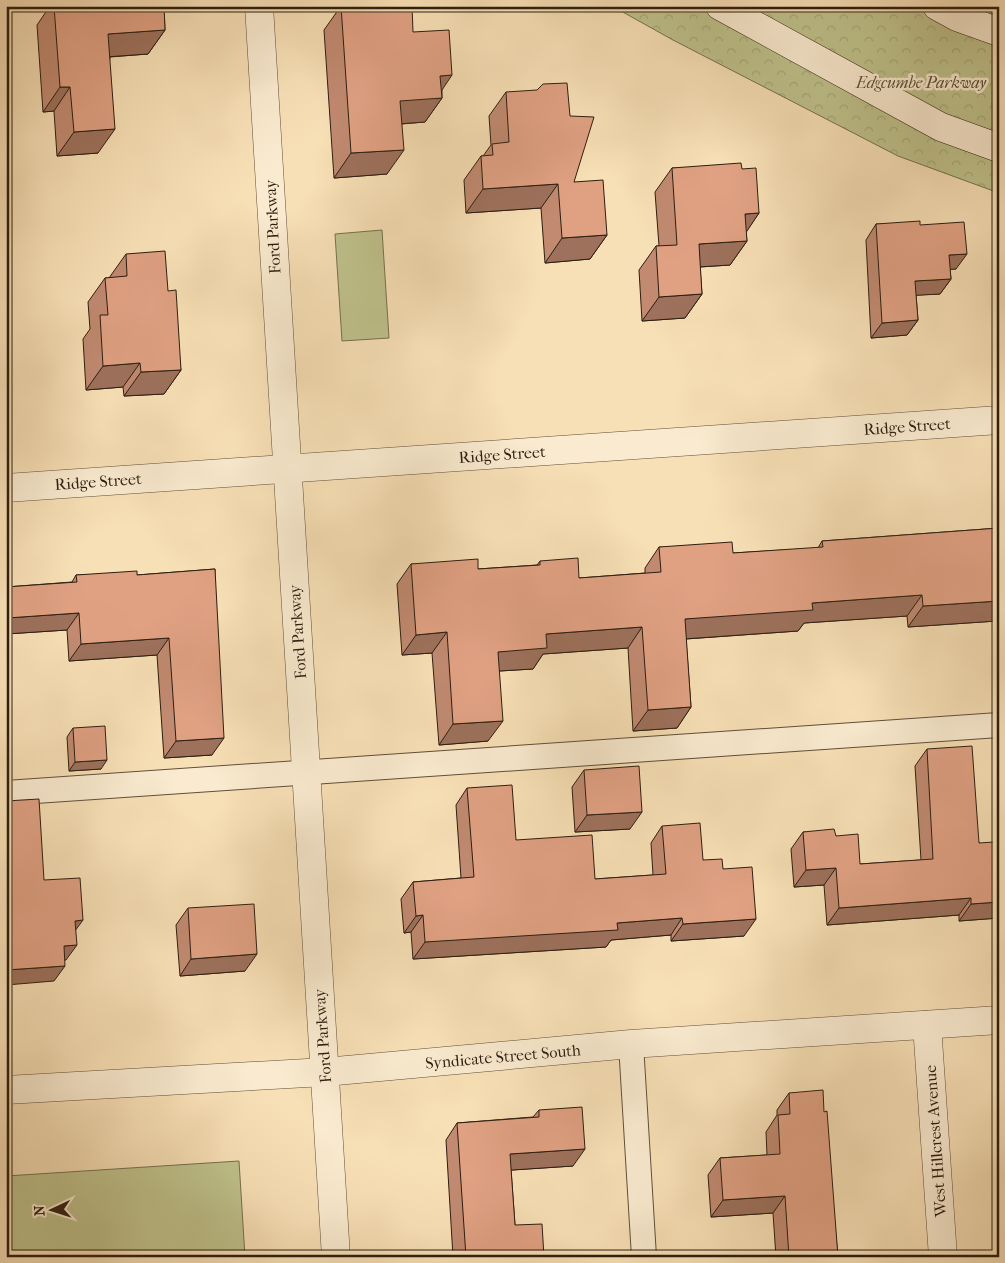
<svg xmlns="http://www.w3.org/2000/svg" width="1005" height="1263" font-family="'IM FELL French Canon',serif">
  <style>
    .forest { fill: url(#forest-crowns); stroke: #76704e }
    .pitch { fill: #bfc28c; stroke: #76704e }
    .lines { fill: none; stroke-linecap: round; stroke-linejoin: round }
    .lane-casing { stroke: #604e3a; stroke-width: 26 }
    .street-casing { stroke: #604e3a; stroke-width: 29 }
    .secondary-casing { stroke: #2d1e10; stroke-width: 29 }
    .lane { stroke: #faebd0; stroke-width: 24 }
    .street { stroke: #faebd0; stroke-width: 28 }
    .secondary { stroke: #faebd0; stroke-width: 28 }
    .wall { fill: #c18a71; stroke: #2d1e10 }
    .shaded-wall { fill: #9d715c; stroke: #2d1e10 }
    .building { fill: #e0a183; stroke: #2d1e10 }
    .labels { text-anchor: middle; stroke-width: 5; stroke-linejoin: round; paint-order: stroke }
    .park-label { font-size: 16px; font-style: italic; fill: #594f35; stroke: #faebd0 }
    .street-label { font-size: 16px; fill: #2d1e10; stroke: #faebd0 }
  </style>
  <defs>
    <pattern id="forest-crowns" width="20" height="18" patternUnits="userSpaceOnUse" patternTransform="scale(1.25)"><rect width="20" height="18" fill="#bfc28c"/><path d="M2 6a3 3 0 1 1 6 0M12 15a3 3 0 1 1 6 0" fill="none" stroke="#a4a678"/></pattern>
  </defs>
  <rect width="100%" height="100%" fill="#f8e0b6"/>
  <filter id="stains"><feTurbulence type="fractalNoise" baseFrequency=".004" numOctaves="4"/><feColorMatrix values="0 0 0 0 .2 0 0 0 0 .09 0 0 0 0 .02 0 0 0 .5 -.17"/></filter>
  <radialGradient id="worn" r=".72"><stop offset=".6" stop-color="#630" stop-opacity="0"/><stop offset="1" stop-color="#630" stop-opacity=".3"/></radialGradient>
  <polygon class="forest" points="612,6 999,6 999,193 898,156 673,40"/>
  <g class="pitch">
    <polygon points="382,230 389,338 342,341 335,234"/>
    <polygon points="239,1161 245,1257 6,1257 6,1176"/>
  </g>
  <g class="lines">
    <defs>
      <g id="lane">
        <polyline points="6,793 999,725"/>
        <polyline points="631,1044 644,1257"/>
      </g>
      <g id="street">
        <polyline points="259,6 336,1257"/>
        <polyline points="6,488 999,420"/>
        <polyline points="927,1025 943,1257"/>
        <polyline points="6,1090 325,1072 631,1044 999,1020"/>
      </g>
      <g id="secondary">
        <polyline points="720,6 941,127 999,148"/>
        <polyline points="937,6 957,17 999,32"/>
      </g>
    </defs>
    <use href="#lane" class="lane-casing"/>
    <use href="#street" class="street-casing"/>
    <use href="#secondary" class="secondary-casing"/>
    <use href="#lane" class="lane"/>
    <use href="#street" class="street"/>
    <use href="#secondary" class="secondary"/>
  </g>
  <g class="wall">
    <polygon points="50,6 164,6 165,30 148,54 110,57 98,153 57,156 54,111 43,112 37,25"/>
    <polygon points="341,6 413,32 442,90 442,98 425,122 402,124 387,174 334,178 324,30"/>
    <polygon points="506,92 574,182 607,235 590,259 545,263 541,208 466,213 464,180 481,156 483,156 491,145 489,116"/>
    <polygon points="672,168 742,169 759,213 746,232 747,241 730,265 700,267 702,294 685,318 642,321 639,270 656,246 659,246 655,192"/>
    <polygon points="876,224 920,225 956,269 950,269 951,279 940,294 916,295 918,320 907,335 871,338 866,240"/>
    <polygon points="126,254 168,291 181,370 164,394 124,396 123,387 86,390 83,339 90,329 88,302 105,278 109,278"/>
    <polygon points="999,528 999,643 997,621 908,627 907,616 804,623 798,631 686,639 691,707 677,728 633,731 628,648 543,654 533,669 499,671 488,741 439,745 432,653 402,655 397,584 411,564 478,569 537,565 540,561 579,578 645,573 645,568 659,547 733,553 818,548 822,541"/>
    <polygon points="215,569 212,755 164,758 157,655 69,661 67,630 6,634 6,587 72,582 76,575 137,575"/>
    <polygon points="73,728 101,769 69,771 67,737"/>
    <polygon points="927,749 979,843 994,848 999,848 999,918 959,921 959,915 827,925 824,885 794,887 791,849 803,832 836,836 860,864 921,860 915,766"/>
    <polygon points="584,770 630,829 575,832 572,787"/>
    <polygon points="467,788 516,840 595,879 653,875 651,843 662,826 703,860 723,869 744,936 671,941 671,935 611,940 606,947 413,959 411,932 404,933 401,899 413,882 461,878 456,805"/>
    <polygon points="188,908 245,971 180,976 176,925"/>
    <polygon points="789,1093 824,1112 838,1257 776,1257 773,1213 711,1217 708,1175 720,1158 767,1155 766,1132 777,1115 777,1110"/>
    <polygon points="539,1110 573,1166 511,1170 515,1225 544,1257 453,1257 446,1140 457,1123 533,1117"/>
  </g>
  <g class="shaded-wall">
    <polygon points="165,30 148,54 91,58 108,34"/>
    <polygon points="452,75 436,99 442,98 425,122 383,125 400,101 440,76"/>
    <polygon points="60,87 70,87 54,111 43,112"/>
    <polygon points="115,129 98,153 57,156 74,132"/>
    <polygon points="404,150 387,174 334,178 351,153"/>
    <polygon points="558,184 541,208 466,213 483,189"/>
    <polygon points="759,213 743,237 745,214"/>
    <polygon points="607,235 590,259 545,263 562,238"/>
    <polygon points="747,241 730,265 682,268 699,244"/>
    <polygon points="967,254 956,269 939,270 949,255"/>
    <polygon points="951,279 940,294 904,296 915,281"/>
    <polygon points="702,294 685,318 642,321 659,297"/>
    <polygon points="918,320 907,335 871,338 882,323"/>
    <polygon points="140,363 123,387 86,390 103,366"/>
    <polygon points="181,370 164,394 124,396 141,372"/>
    <polygon points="922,595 907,616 804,623 798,631 670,640 685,619 812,603"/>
    <polygon points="999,601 999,618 997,621 908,627 923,606"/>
    <polygon points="79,613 67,630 6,634 6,620 7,618"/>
    <polygon points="642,627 628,648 543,654 533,669 483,672 498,652 546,634"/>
    <polygon points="447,632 432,653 402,655 416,635"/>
    <polygon points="169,638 157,655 69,661 81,644"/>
    <polygon points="691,707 677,728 633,731 648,710"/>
    <polygon points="503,721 488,741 439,745 453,724"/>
    <polygon points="224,738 212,755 164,758 176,741"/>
    <polygon points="107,760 101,769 69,771 75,762"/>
    <polygon points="642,812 630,829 575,832 587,815"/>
    <polygon points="836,868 824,885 794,887 806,870"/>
    <polygon points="971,898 959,915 827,925 839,908"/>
    <polygon points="999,902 999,918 959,921 971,904"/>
    <polygon points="423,915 411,932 404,933 416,916"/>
    <polygon points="682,918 671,935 611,940 606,947 413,959 425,942 617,923"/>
    <polygon points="756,919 744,936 671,941 683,924"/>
    <polygon points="83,920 72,935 75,921"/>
    <polygon points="77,945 66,960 53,961 64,946"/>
    <polygon points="257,954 245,971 180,976 191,959"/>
    <polygon points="65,966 54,981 6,985 6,970"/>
    <polygon points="585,1149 573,1166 498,1171 510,1154"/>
    <polygon points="785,1196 773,1213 711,1217 723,1200"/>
  </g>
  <g class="building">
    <polygon points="54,6 164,6 165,30 108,34 115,129 74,132 70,87 60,87"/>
    <polygon points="341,6 412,6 413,32 449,30 452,75 440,76 442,98 400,101 404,150 351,153"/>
    <polygon points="567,83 570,116 594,117 574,182 603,180 607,235 562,238 558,184 483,189 481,156 493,155 492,144 509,142 506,92 537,90 543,84"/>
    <polygon points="741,163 742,169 756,168 759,213 745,214 747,241 699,244 702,294 659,297 656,246 677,245 672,168"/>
    <polygon points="920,221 920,225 964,222 967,254 949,255 951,279 915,281 918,320 882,323 876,224"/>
    <polygon points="165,251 168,291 176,290 181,370 141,372 140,363 103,366 100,315 108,315 105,278 127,276 126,254"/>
    <polygon points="999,528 999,601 923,606 922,595 812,603 813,610 685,619 691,707 648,710 642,627 546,634 547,648 498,652 503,721 453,724 447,632 416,635 411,564 478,559 478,569 540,565 540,561 578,558 579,578 661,572 659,547 732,542 733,553 823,547 822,541"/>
    <polygon points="215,569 224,738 176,741 169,638 81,644 79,613 7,618 7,621 6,621 6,587 77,582 76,575 137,571 137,575"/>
    <polygon points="105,726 107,760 75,762 73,728"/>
    <polygon points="972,746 979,843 994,842 994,848 999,848 999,902 971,904 971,898 839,908 836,868 806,870 803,832 834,829 836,836 858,834 860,864 933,859 927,749"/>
    <polygon points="639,766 642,812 587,815 584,770"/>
    <polygon points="512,785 516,840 592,835 595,879 666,874 662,826 700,823 703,860 722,859 723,869 752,867 756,919 683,924 682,918 617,923 618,930 425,942 423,915 416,916 413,882 474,877 467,788"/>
    <polygon points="39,799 44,880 80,878 83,920 75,921 77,945 64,946 65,966 6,970 6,801"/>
    <polygon points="254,904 257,954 191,959 188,908"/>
    <polygon points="823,1090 824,1112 827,1111 838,1257 789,1257 785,1196 723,1200 720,1158 780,1154 778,1115 790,1114 789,1093"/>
    <polygon points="582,1107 585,1149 510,1154 515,1225 542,1224 544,1257 466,1257 457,1123 539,1117 539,1110"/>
  </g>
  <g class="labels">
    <g class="park-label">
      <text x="921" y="88">Edgcumbe Parkway</text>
    </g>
    <g class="street-label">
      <text transform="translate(272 227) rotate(-93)" y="6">Ford Parkway</text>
      <text transform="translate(907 426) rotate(-4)" y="6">Ridge Street</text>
      <text transform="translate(502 454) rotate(-4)" y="6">Ridge Street</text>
      <text transform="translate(98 481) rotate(-4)" y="6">Ridge Street</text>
      <text transform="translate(297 632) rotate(-94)" y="6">Ford Parkway</text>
      <text transform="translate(322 1036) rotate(-94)" y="6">Ford Parkway</text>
      <text transform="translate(503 1056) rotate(-5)" y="6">Syndicate Street South</text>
      <text transform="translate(935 1141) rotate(-94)" y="6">West Hillcrest Avenue</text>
    </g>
  </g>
  <rect width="1005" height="1263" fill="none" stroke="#f8e0b6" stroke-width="25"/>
  <rect x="8" y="8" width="990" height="1248" fill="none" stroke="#2d1e10" stroke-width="2.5"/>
  <rect x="12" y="12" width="980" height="1238" fill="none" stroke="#2d1e10"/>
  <g transform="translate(52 1210) rotate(266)" stroke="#faebd0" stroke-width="4" paint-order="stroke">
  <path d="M0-4L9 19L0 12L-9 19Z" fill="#2d1e10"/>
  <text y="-8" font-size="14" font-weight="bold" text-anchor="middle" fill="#2d1e10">N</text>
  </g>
  <rect width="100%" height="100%" filter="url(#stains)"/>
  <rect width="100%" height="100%" fill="url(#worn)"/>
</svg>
